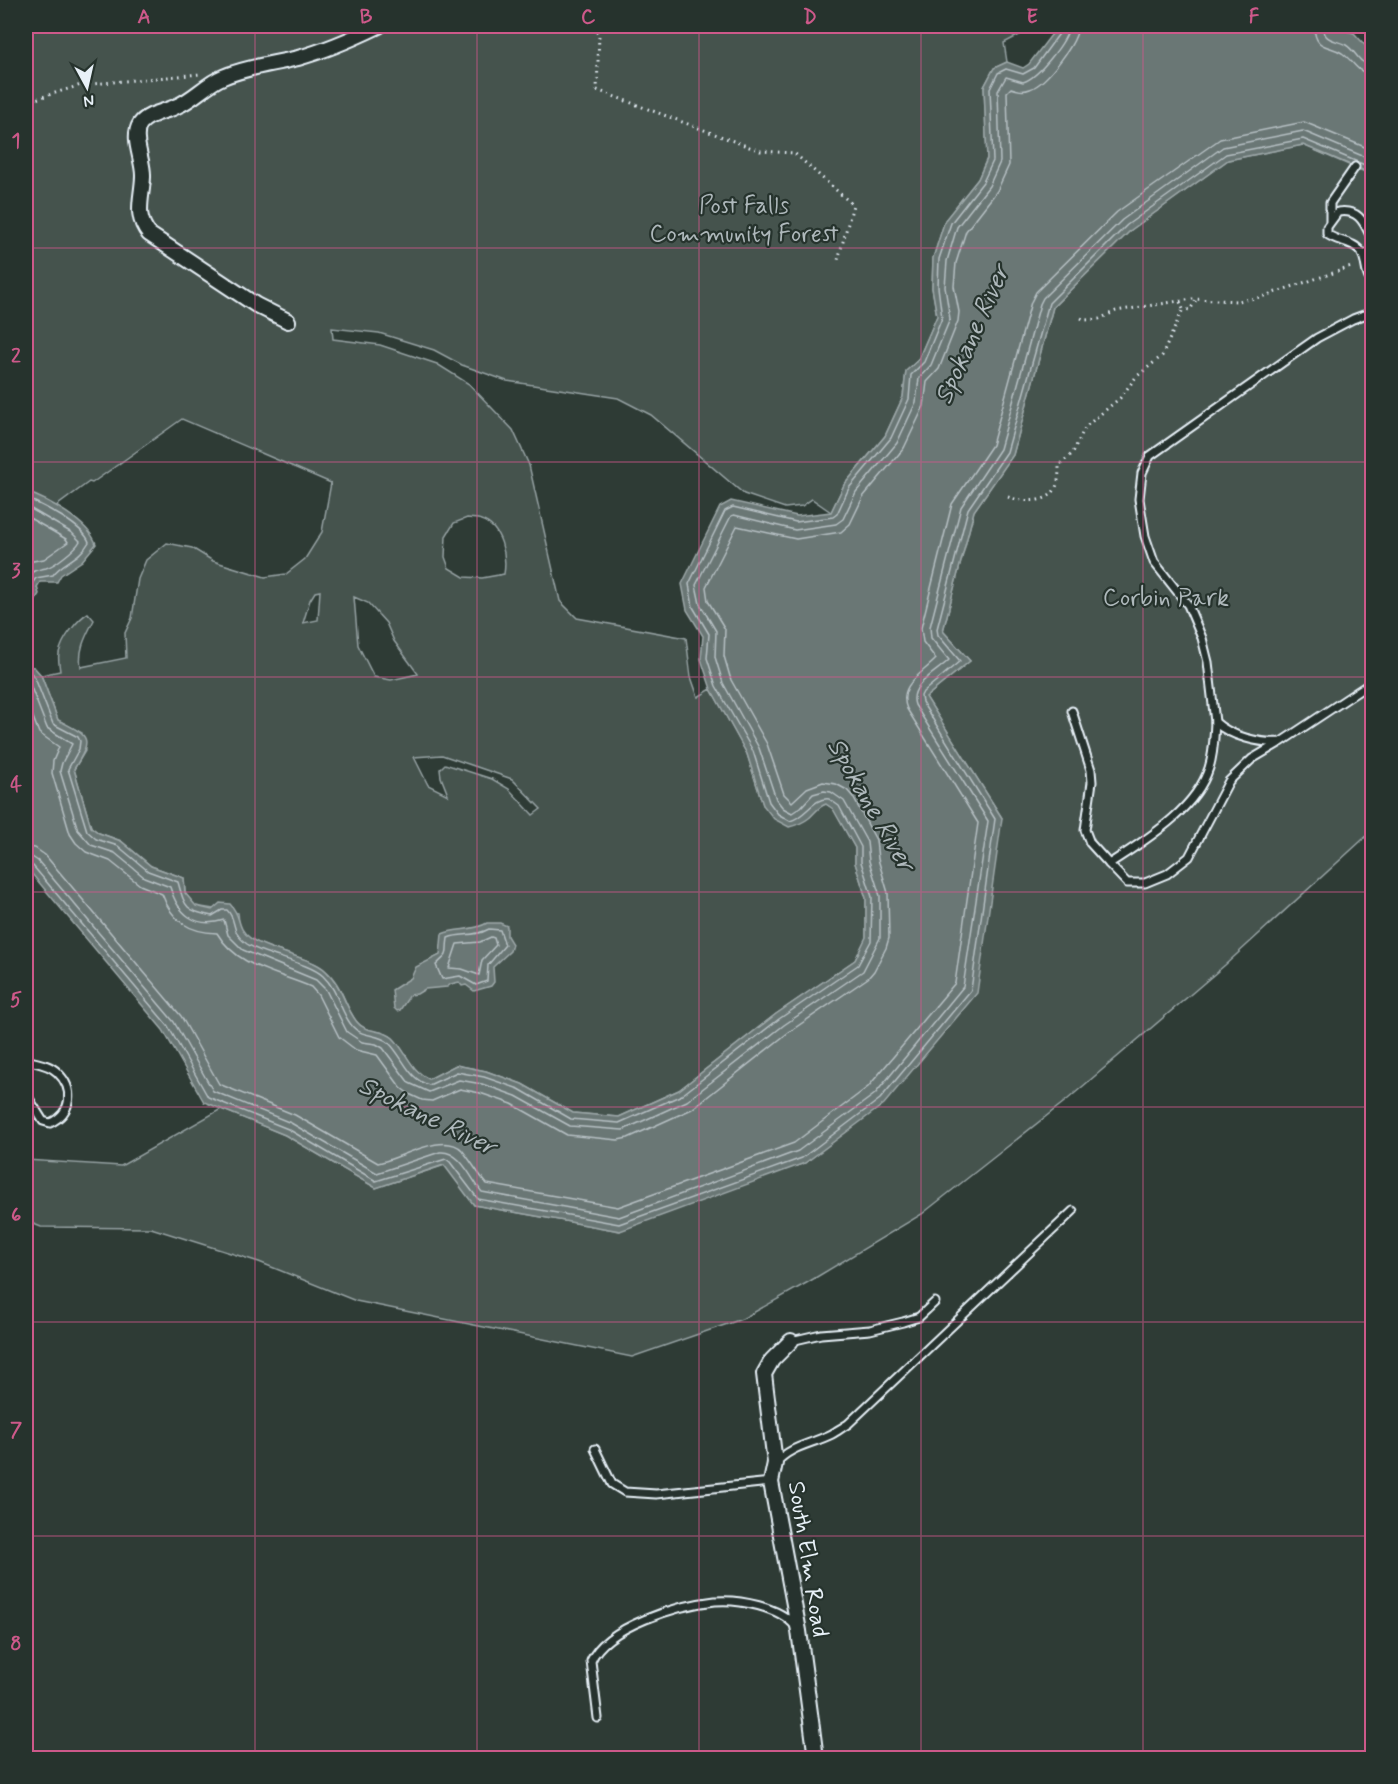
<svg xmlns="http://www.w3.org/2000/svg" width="1398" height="1784" font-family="Mynerve,sans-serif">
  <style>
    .green { fill: #45524e; stroke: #96a2a3; stroke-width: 1.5; fill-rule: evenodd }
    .water { fill: #6b7775; stroke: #9da8a9; stroke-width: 1.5 }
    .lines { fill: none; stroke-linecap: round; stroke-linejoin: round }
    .shore { stroke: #b6c0c4; stroke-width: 1.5 }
    .service-casing { stroke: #e8f1f8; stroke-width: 11 }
    .minor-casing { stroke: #e8f1f8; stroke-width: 18 }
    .path { stroke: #e8f1f8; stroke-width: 3; stroke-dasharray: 1.5 4.5; stroke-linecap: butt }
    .service { stroke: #26332d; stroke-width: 7 }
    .minor { stroke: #26332d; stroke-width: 14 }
    .grid { fill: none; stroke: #cd598a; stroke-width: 1.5; stroke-opacity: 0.55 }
    .labels { text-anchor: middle; stroke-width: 4.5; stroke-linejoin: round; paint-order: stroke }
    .park-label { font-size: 24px; fill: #afb9bc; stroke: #26332d }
    .street-label { font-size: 24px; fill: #e8f1f8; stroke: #26332d }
    .water-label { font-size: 26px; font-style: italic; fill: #b0babd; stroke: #26332d }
    .neatline { fill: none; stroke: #cd598a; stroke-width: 2 }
    .grid-label { font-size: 20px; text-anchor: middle; font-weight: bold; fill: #cd598a }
  </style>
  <rect width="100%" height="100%" fill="#2e3b35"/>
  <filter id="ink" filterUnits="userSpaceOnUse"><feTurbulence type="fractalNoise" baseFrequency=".0167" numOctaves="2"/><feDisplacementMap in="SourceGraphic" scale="12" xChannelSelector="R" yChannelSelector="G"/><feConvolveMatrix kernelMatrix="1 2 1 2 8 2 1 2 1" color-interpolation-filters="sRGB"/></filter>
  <g filter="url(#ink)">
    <g class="green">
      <path d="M26 26H1037L1004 43 1007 62 994 68 984 87 987 158 978 179 945 220 933 259 932 288 937 316 918 360 906 371 903 397 885 436 844 485 831 512 812 499 802 506 785 508 744 494 651 415 618 398 507 381 462 365 434 350 379 333 332 328 333 339 380 345 437 364 469 384 513 430 529 465 560 601 577 618 686 638 691 677 698 697 711 689 747 754 763 805 810 817 820 806 826 804 833 808 855 848V863L866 898V938L855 960 776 1014 679 1090 619 1117 573 1113 522 1084 486 1071 456 1065 429 1079C409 1070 407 1052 393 1038 382 1028 365 1034 356 1021 344 1004 342 984 325 970 308 955 247 948 240 927 238 923 239 917 238 913L195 906 185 893 184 878 151 866 121 841 99 833 91 827 74 769 85 751 82 733 58 720 41 675 60 671C59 663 57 655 61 647 65 636 78 619 88 613L94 620C86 636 78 649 81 667L126 658 125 633 132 618 138 579 146 560 167 543 192 548 213 561 265 577 286 574 305 559 322 532 331 483 182 419 92 483 89 482 55 507 26 492ZM467 518C471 519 477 518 481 520 502 527 507 556 504 574L482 578 464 577 449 568 445 557 446 536 454 523ZM320 591 318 620 303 623 310 600 315 592ZM354 597 368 603 386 623 394 641 418 674 391 680 374 677 358 645ZM442 755 512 779 541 809 533 815 509 789 492 779 445 764 440 769 441 777 448 795 428 785 414 757Z"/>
      <polygon points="1303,145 1372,175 1372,831 1225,965 1068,1099 922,1214 810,1281 742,1319 632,1357 356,1301 259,1262 151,1228 41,1227 26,1221 26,1160 121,1166 221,1109 285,1135 376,1188 445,1165 474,1205 620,1231 1002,818 926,697 970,661 943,631 974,511 1013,455 1053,307 1131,230 1228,160"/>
    </g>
    <g class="water">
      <path d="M1058 26H1327L1354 33 1372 53V174L1303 145 1228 160 1131 230 1053 307 1013 455 974 511 943 631 970 661 926 697 1002 818 977 993 884 1104 805 1163 620 1231 474 1205 444 1165 376 1188 285 1135 204 1102 163 1030 26 867V666L34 667 41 675 58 720C89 736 94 737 74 769L91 827 99 833 121 841 151 866 184 878 185 893 196 906 212 910 220 903 230 904C243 918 235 926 250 938 268 952 311 956 326 971 343 987 344 1006 357 1022 366 1034 382 1028 393 1038 407 1052 410 1070 429 1079L456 1065 486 1071 522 1084 573 1113 619 1117 679 1090 776 1014 855 960 866 937V898L855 863V848L833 809 826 804C818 807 815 813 809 818 803 823 797 825 789 827L774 819 763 805 747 754 711 689 701 659 703 636 687 610 682 584 720 507 731 501 797 516 831 512 844 485 885 436 903 397 906 371 918 360 937 316 932 288 933 258 945 220 978 179 987 159 984 87 994 68 1007 62 1023 68 1029 64Z"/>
      <path d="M26 492C47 499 89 522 96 544L82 561 61 575 57 582H40L37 587 39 594 34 602 26 607Z"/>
      <path d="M487 923H500L507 926V936L512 944 510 951 493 967 494 982 491 986 474 991 466 985 462 986 459 982 451 984 447 987 425 989 417 994 410 995 400 1010 397 1011 394 1008 392 990 411 978 416 967 440 955 442 934C458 927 472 932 487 923Z"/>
    </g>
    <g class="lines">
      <g class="shore">
        <path d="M1314 26C1315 50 1327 44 1342 53 1354 61 1356 73 1372 74"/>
        <path d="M1323 26C1324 42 1335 39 1346 45 1357 52 1358 64 1372 65"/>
        <path d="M26 498C42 505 83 525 89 542 79 560 62 562 53 575L36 578 31 585 32 594 26 600"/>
        <path d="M26 506 72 533 80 541C76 549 54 566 46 568 36 570 32 570 26 579"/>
        <polyline points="26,516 66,539 68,542 44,559 33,561 26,565"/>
        <path d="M26 672 31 673 35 678 53 724 78 737 80 741 79 749 68 769 87 831 96 839 118 846 148 871 178 882C185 907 185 911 212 916L222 910H227C238 921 229 931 247 944 265 956 308 962 323 976 339 991 340 1013 353 1027 363 1038 378 1033 389 1043 404 1058 408 1079 429 1085L457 1072 484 1077 519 1089 571 1119 619 1123 682 1095 779 1019 858 965 871 941 872 897 861 862V847L839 806 829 799C813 797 806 817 790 821L778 814 769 802 753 751 716 686 707 658 709 634 693 607 689 584 725 511 733 507 796 522 833 517 837 514 849 488 891 438 909 399 911 375 924 362 942 318 938 287 939 259 951 223 983 182 993 161 990 89 998 73 1006 69 1023 74 1034 68 1061 31 1062 26"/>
        <path d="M26 680 29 682 47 728 72 744 62 763 60 771 78 830 91 845 115 853 144 877 170 887C178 914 195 929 224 920L228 935 243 950 316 980 326 990 347 1032 362 1042 376 1044 383 1048 409 1083 429 1092 459 1080 482 1084 516 1096 570 1126 623 1130 687 1101 784 1025 863 971 880 938V896L869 861 867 842 844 801 831 792 824 791 813 794 801 807 792 813 783 808 776 799 759 748 723 683 715 657 716 631 700 604 696 585 731 516 734 515 795 530 836 524 843 519 856 492 897 443 916 402 919 378 931 365 950 319 945 287 947 261 957 227 989 186 1000 162 998 91 1006 77 1023 82C1038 78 1068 40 1069 26"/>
        <path d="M26 699 39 733 59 747 53 761 52 773 70 834 76 843 86 852 110 861 140 885 162 894C172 921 188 932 217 933 237 967 276 972 311 987L318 995 339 1037 356 1050 377 1055 401 1088 409 1094 422 1100 432 1101 460 1089 480 1093 512 1104 567 1135 618 1140 628 1138 692 1109 789 1032 868 978 874 971 886 948 889 938 888 893 878 859 876 840 853 797 847 790 836 784 823 782 807 788 792 802 784 794 767 744 731 680 724 656 725 629 708 601 706 587 737 526 796 539 841 532 850 524 863 497 904 448 924 406 927 382 939 369 958 321 959 312 954 286 956 263 966 231 997 191 1009 165 1007 92 1011 88C1017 90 1023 92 1030 89 1046 84 1078 42 1078 26"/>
        <path d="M26 847 35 848 45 855 181 1016 219 1084 295 1115 378 1163C400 1159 444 1131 462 1150 471 1161 478 1174 487 1184L618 1207 794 1143 868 1087 955 983 978 823 907 709C897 685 922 674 936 659L923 642 921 628 952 504 992 445 1031 302 1036 292 1117 212 1220 139 1304 122 1372 150"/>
        <path d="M26 856 32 857 38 861 174 1022 213 1091 291 1123 377 1173 440 1152C460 1150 471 1179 482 1192L619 1217 798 1151 875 1094 963 987 988 821 915 705C908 685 937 672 949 660L931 638 930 627 961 507 1000 449 1040 304 1043 298 1122 220 1223 147 1303 131 1372 160"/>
        <polyline points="26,864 33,866 168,1026 208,1097 288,1129 376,1181 446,1159 450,1162 478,1199 619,1224 802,1158 880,1099 971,990 995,819 922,702 921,696 923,692 960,661 938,635 937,629 968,509 1007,452 1049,303 1127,225 1226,154 1303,139 1372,168"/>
        <path d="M489 929 500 930 505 945 488 965 487 981 476 985 460 976 442 979 436 965C451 951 445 958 448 938 462 932 473 938 489 929Z"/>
        <polygon points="491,937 494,938 496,945 482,960 479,975 462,969 449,968 457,944 480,942"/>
      </g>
      <defs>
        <g id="service">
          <polyline points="1330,221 1330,203 1355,167"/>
          <path d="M1372 239C1364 223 1360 209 1338 212L1327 227V234C1337 242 1354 241 1361 252 1368 262 1363 272 1372 283"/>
          <polyline points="1363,255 1372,251"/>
          <path d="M1372 312 1353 319 1317 338 1150 456 1142 473 1139 499 1145 536 1154 562 1188 605 1202 638 1208 662 1215 722C1230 736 1260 744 1281 742L1372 682"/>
          <polyline points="1072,711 1091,770 1092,782 1085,830 1090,843 1109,864"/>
          <path d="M1215 722C1214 738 1214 753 1209 768 1195 811 1145 840 1109 864L1127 883H1145L1167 874 1189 857 1229 781 1252 759 1279 743"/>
          <path d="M26 1060C36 1063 49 1064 57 1072 75 1089 72 1113 50 1123L43 1121 26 1094"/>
          <polyline points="791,1341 821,1334 870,1330 903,1322 919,1317 935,1302"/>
          <polyline points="595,1449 612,1484 625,1492 656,1494 771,1482"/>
          <path d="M776 1463C790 1446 812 1444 832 1434 837 1431 843 1427 848 1424L1073 1211"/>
          <path d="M598 1718 591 1661C606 1626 679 1605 715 1601 739 1599 780 1607 795 1626"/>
        </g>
        <g id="minor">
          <path d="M288 321 256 305 149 234C134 215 142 200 143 177 144 161 131 138 140 124 148 113 166 112 177 106 194 99 206 84 223 77 246 67 274 64 298 58 327 50 352 39 379 26"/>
          <polyline points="791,1341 772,1360 764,1374 775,1463 771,1482 799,1631 816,1758"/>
        </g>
      </defs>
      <use href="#service" class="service-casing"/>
      <use href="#minor" class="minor-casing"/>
      <g class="path">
        <polyline points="593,26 599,34 597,90 760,151 794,153 853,205 838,260"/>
        <polyline points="26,102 81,85 200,74"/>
        <polyline points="1180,302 1183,309 1190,310 1196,300"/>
        <polyline points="1081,318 1085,320 1099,319 1116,311 1192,299 1238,301 1261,297 1354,266"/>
        <path d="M1008 497C1023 502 1052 505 1057 484 1059 478 1059 471 1059 465L1073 453 1085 427 1120 398 1136 377 1162 356 1183 309"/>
      </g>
      <use href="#service" class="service"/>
      <use href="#minor" class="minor"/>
    </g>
  </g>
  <path class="grid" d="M255 26V1758M477 26V1758M699 26V1758M921 26V1758M1143 26V1758M26 248H1372M26 462H1372M26 677H1372M26 892H1372M26 1107H1372M26 1322H1372M26 1536H1372"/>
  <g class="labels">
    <g class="park-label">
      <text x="744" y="213">Post Falls<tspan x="744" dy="28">Community Forest</tspan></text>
      <text x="1166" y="605">Corbin Park</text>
    </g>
    <g class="street-label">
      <text transform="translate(809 1559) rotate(81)" y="8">South Elm Road</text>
    </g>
    <g class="water-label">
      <text transform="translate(971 334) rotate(-66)" y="9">Spokane River</text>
      <text transform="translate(872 804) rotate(60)" y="9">Spokane River</text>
      <text transform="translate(428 1115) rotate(26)" y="9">Spokane River</text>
    </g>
  </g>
  <rect width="1398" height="1784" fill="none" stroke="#26332d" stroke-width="66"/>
  <g transform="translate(87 87) rotate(172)" stroke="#26332d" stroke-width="4.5" paint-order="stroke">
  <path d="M0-4.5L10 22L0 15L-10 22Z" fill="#e8f1f8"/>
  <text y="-9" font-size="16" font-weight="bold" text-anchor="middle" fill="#e8f1f8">N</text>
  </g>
  <rect x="33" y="33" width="1332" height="1718" class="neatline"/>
  <g class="grid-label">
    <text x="144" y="23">A</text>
    <text x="366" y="23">B</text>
    <text x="588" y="23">C</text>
    <text x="810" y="23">D</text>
    <text x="1032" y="23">E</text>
    <text x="1254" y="23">F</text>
    <text x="16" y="147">1</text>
    <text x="16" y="362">2</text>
    <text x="16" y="577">3</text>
    <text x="16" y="791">4</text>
    <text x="16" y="1006">5</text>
    <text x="16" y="1221">6</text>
    <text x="16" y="1436">7</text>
    <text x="16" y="1650">8</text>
  </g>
</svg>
